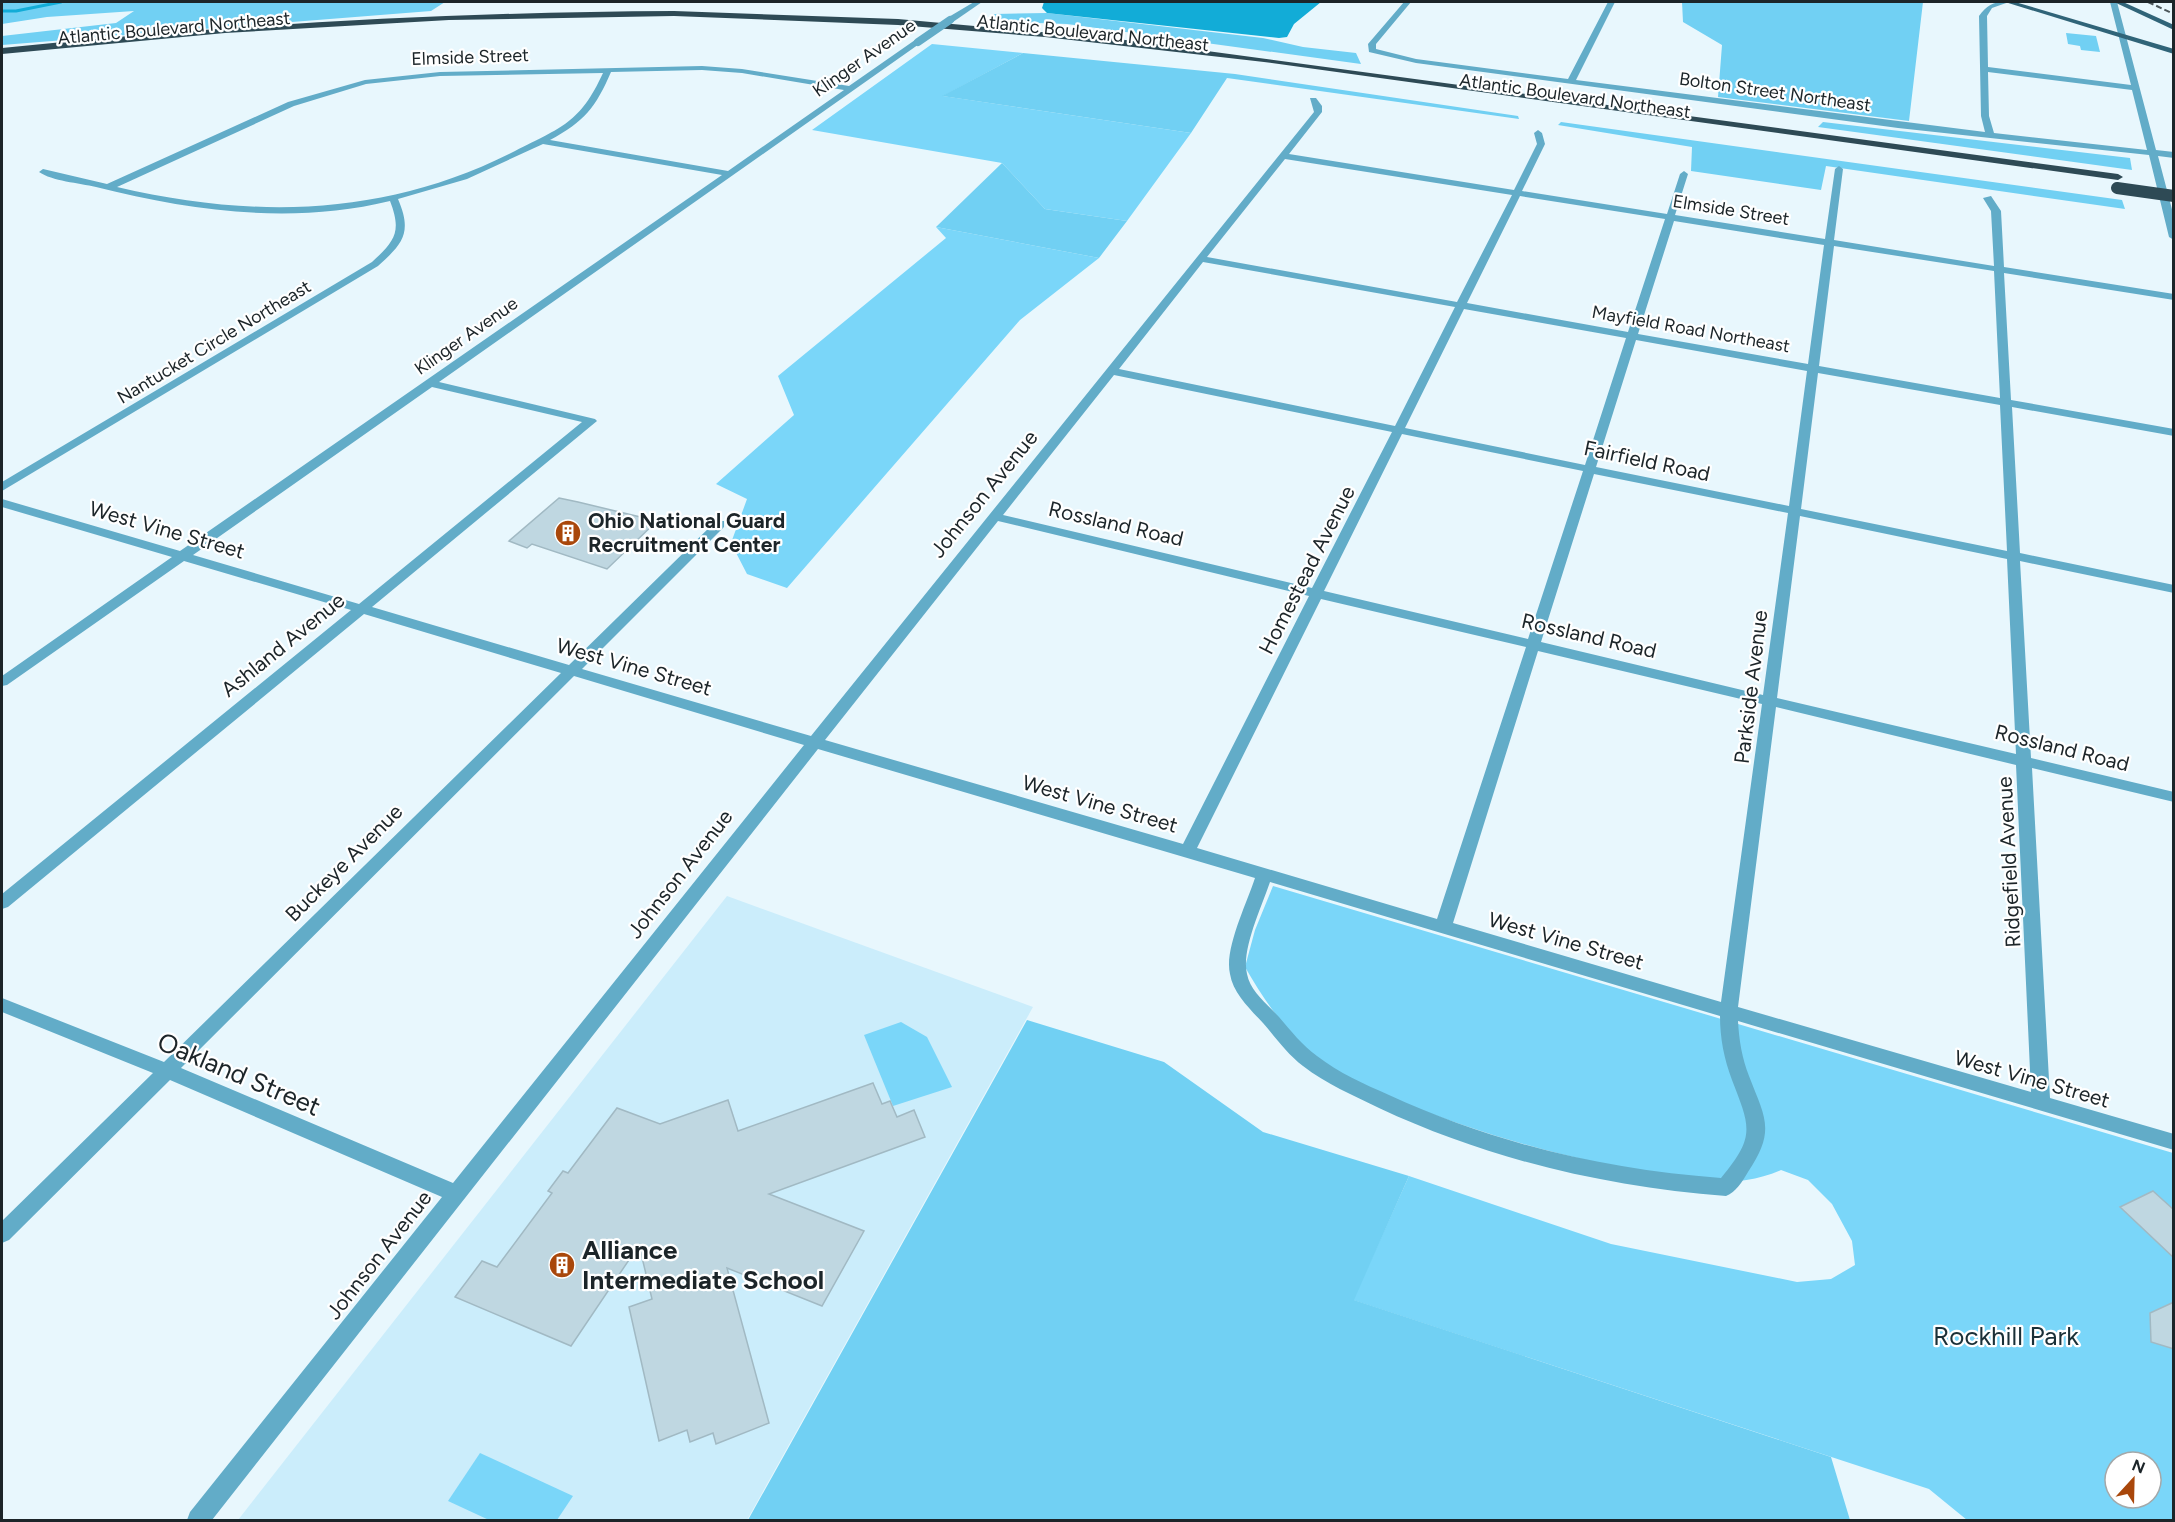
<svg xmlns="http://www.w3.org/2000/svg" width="2175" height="1522" font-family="Figtree,sans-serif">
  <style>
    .built { fill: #cbedfb }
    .green { fill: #7ad6f9; fill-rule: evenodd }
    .forest { fill: #71d0f3 }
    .water { fill: #12acd7 }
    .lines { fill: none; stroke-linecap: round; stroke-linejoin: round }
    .stream { stroke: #12acd7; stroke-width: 3 }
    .building { fill: #bfd7e1; stroke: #a1b9c3; stroke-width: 1.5 }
    .minor { fill: #62acc8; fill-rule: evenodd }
    .major { fill: #306478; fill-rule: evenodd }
    .highway { fill: #2e4a55; fill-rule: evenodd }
    .rail { stroke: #4b565a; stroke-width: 2; stroke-dasharray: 6 3; stroke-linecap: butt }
    .minor-bridge { stroke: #62acc8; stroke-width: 8 }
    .highway-bridge { stroke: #2e4a55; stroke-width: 12 }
    .labels { text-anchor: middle; stroke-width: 4.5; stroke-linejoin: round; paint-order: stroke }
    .far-street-label { font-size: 18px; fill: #1c2529; stroke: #fff }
    .street-label { font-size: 21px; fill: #1c2529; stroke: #fff }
    .poi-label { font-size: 21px; font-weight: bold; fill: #1c2529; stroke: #fff; text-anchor: start }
    .near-street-label { font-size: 26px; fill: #1c2529; stroke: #fff }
    .near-poi-label { font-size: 26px; font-weight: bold; fill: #1c2529; stroke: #fff; text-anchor: start }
    .near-park-label { font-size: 26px; fill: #1a3038; stroke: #fff }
  </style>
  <rect width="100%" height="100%" fill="#e8f7fd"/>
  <polygon class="built" points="727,896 1033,1007 747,1520 238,1520"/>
  <g class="green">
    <polygon points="932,44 1023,53 943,96 1191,133 1127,221 1045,209 1002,163 812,130"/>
    <polygon points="936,227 1099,258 1020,320 787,588 747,574 731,543 747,499 716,484 794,415 778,376 946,238"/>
    <path d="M1273 886 2173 1153V1520H1967L1929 1489 1353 1300 1409 1176 1611 1244 1797 1282 1831 1279 1855 1265 1852 1241 1832 1204 1808 1180 1781 1170C1749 1184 1713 1184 1678 1181 1655 1179 1630 1170 1607 1165 1535 1149 1467 1129 1399 1101 1375 1091 1346 1080 1326 1065 1291 1039 1266 1004 1245 967L1255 930ZM2115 1462H2151V1498H2115Z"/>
    <polygon points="901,1022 927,1037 952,1087 893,1106 864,1035"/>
    <polygon points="480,1453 573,1496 557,1520 489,1520 448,1501"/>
  </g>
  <g class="forest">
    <polygon points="2,2 445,2 431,11 2,45 2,36 116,23 134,11 47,17 2,24"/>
    <polygon points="1682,2 1923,2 1909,121 1718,97 1722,45 1683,22"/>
    <polygon points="1047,13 1263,38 1303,47 1356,53 1361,64 1067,24 985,21 995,14"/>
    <polygon points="2066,33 2096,36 2100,52 2081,50 2080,46 2068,44"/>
    <polygon points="1023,53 1235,74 1518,116 1519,119 1227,78 1191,133 942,96"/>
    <polygon points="1561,122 2122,200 2125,209 1826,166 1821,190 1691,171 1692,147 1558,125"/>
    <polygon points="1823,122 2130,158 2132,170 1818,127"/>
    <polygon points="1002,163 1045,209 1127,221 1099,258 936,227"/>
    <polygon points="1027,1020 1164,1062 1263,1132 1409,1176 1354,1300 1831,1457 1850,1520 748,1520"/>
  </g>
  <polygon class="water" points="1044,2 1321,2 1294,24 1287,37 1279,38 1056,14 1047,13 1042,8"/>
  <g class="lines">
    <polyline class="stream" points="2,11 16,11 61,2"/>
  </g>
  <g class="building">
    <polygon points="559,498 578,502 657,521 607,569 532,544 527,548 509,541"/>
    <polygon points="873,1083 882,1104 890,1101 897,1117 914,1110 925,1137 769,1194 864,1231 822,1306 727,1268 769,1423 716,1444 713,1433 690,1442 687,1430 659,1441 629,1307 652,1299 639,1245 571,1346 455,1297 482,1261 497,1267 552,1193 548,1191 563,1171 568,1173 617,1108 660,1124 728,1100 738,1131"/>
    <polygon points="2153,1191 2174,1210 2174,1258 2120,1207"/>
    <polygon points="2174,1302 2174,1349 2151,1342 2150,1313"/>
  </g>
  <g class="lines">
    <g class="minor">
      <polygon points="974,2 982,2 953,22 947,22 947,18"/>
      <path d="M1404 2H1411L1376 44V49L1416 59 1568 79 1608 2H1615L1576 80 1985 132 1981 116 1979 16C1987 5 1995 1 2009 2L1992 8 1987 16 1988 67 2131 85 2110 2H2117L2156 150 2174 152V158L2158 156 2174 217V240L2169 237 2149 155 1898 128 1416 63 1369 52 1368 44ZM1988 72 2132 90 2147 150 1994 133 1989 116Z"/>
      <path d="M915 40 922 42 439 382 595 419 597 421 372 607 569 665 716 521H724V527L582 669 811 736 1314 112 1310 98H1316L1322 106V112L1289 154 1514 190 1537 144 1534 133 1538 130 1542 133 1545 144 1522 191 1667 214 1680 174 1684 171 1688 174 1675 215 1825 239 1835 169 1839 166 1843 169 1834 240 1994 266 1991 211 1983 198 1991 196 2001 211 2004 267 2174 294V300L2004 273 2011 400 2174 429V436L2012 407 2020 553 2174 585V593L2020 561 2031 758 2174 792V802L2032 768 2050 1098 2174 1134V1150L1738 1021C1739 1040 1742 1058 1749 1076 1765 1118 1776 1130 1748 1172 1742 1182 1736 1192 1726 1196 1606 1187 1488 1159 1379 1108 1353 1095 1326 1084 1303 1066 1287 1054 1276 1038 1263 1023 1250 1009 1233 993 1230 974 1224 949 1247 903 1255 878L818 749 212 1520H187L190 1512 442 1197 170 1080 9 1240 2 1243V1221L153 1073 2 1012V998L164 1062 561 673 364 614 8 907 2 909V894L351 610 184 561 7 685 2 686V676L172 557 2 507V499L180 551 722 175 543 144 467 179 398 199C412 232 404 243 378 266L2 491V482L372 262C395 241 402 232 390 201 291 225 192 211 96 187 79 183 52 181 39 172L43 169 107 184 288 102 365 80 440 72 702 66 742 69 849 86ZM702 70 742 73 844 90 728 171 550 140C584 122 596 107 611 72ZM603 73C580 123 562 127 515 151 386 217 254 219 117 187L294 106 366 84 440 76ZM1285 159 1512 195 1457 302 1207 257ZM1520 196 1665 219 1628 332 1467 303ZM1674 221 1824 245 1808 364 1638 334ZM1834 246 1994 271 2000 398 1819 366ZM1203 262 1455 307 1395 426 1119 369ZM1464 309 1626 338 1585 465 1405 428ZM1636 340 1807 371 1789 506 1596 467ZM1818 373 2000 405 2007 551 1801 509ZM1114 375 1392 432 1312 588 1003 515ZM432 387 582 422 359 604 193 555ZM1402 434 1583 471 1528 639 1324 591ZM1594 474 1788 513 1763 695 1541 642ZM1800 516 2007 559 2016 754 1777 698ZM998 521 1309 596 1183 844 825 740ZM1321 599 1526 647 1437 919 1197 848ZM1538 651 1762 704 1721 1002 1453 923ZM574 676 804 745 453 1183 181 1068ZM1776 707 2016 765 2031 1092 1738 1007ZM1270 882 1720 1016C1720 1038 1724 1059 1732 1080 1750 1127 1756 1136 1721 1178 1607 1170 1493 1143 1389 1095 1364 1084 1339 1073 1317 1056 1302 1045 1291 1031 1279 1017 1268 1005 1250 991 1247 974 1241 950 1262 906 1270 882Z"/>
    </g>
    <g class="major">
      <polygon points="2005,2 2015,2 2174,49 2174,54"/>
      <polygon points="2114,2 2123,2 2174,25 2174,30"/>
    </g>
    <path class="highway" d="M674 11 898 19 1118 39 2118 174 2123 177 2118 180 1264 62 1045 37 898 25 674 16 449 20 225 33 2 54V48C226 25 449 12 674 11Z"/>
    <polyline class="rail" points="2148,2 2174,14"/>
    <polyline class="minor-bridge" points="918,42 950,20"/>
    <polyline class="highway-bridge" points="2117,188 2174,196"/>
  </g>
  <defs>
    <symbol id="building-disc" viewBox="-11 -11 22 22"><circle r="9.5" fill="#a9470b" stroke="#fff"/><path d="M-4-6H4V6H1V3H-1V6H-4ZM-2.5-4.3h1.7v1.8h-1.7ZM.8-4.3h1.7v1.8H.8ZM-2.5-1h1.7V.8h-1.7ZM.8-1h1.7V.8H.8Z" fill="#fff"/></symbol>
  </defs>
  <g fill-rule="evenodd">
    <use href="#building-disc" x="553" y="518" width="30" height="30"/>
    <use href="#building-disc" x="547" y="1250" width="30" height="30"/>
  </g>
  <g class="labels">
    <g class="far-street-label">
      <text transform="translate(174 28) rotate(-5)" y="6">Atlantic Boulevard Northeast</text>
      <text transform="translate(1093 33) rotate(6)" y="6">Atlantic Boulevard Northeast</text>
      <text transform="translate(470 57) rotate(-2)" y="6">Elmside Street</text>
      <text transform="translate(864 58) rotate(-35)" y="6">Klinger Avenue</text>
      <text transform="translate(1775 92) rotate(8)" y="6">Bolton Street Northeast</text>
      <text transform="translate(1575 96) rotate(8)" y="6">Atlantic Boulevard Northeast</text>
      <text transform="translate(1731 210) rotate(9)" y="6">Elmside Street</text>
      <text transform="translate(1691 329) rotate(10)" y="6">Mayfield Road Northeast</text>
      <text transform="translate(466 336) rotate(-35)" y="6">Klinger Avenue</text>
      <text transform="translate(214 342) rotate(-31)" y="6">Nantucket Circle Northeast</text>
    </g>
    <g class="street-label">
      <text transform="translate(1647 461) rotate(12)" y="7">Fairfield Road</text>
      <text transform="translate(984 494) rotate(-51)" y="7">Johnson Avenue</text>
      <text transform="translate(1116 524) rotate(13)" y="7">Rossland Road</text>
      <text transform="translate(167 530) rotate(16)" y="7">West Vine Street</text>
      <text transform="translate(1307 570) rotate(-63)" y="7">Homestead Avenue</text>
      <text transform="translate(1589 636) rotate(13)" y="7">Rossland Road</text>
      <text transform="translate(283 645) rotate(-39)" y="7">Ashland Avenue</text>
      <text transform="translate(634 667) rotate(16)" y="7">West Vine Street</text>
      <text transform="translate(1751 687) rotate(-83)" y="7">Parkside Avenue</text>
      <text transform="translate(2062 748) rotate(14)" y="7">Rossland Road</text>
      <text transform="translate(1100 804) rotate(16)" y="7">West Vine Street</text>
      <text transform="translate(2009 862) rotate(-93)" y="7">Ridgefield Avenue</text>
      <text transform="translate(344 863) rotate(-45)" y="7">Buckeye Avenue</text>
      <text transform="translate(680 874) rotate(-52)" y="7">Johnson Avenue</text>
      <text transform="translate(1566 941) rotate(16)" y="7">West Vine Street</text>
      <text transform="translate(2032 1079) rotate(16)" y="7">West Vine Street</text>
      <text transform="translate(379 1255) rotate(-52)" y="7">Johnson Avenue</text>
    </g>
    <g class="poi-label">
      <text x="588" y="528">Ohio National Guard<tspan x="588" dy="24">Recruitment Center</tspan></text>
    </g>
    <g class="near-street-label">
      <text transform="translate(239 1074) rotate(23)" y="9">Oakland Street</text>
    </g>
    <g class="near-poi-label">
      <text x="582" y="1259">Alliance<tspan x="582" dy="30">Intermediate School</tspan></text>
    </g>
    <g class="near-park-label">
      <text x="2006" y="1345">Rockhill Park</text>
    </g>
  </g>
  <rect width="2175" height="1522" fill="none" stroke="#1c2529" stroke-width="6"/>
  <g transform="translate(2133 1480) rotate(22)"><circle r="28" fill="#ffffff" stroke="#a4a8a9" stroke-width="1.5"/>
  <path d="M0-4.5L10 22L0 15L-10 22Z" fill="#a9470b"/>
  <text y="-9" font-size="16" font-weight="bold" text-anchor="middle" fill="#1c2529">N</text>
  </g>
</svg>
